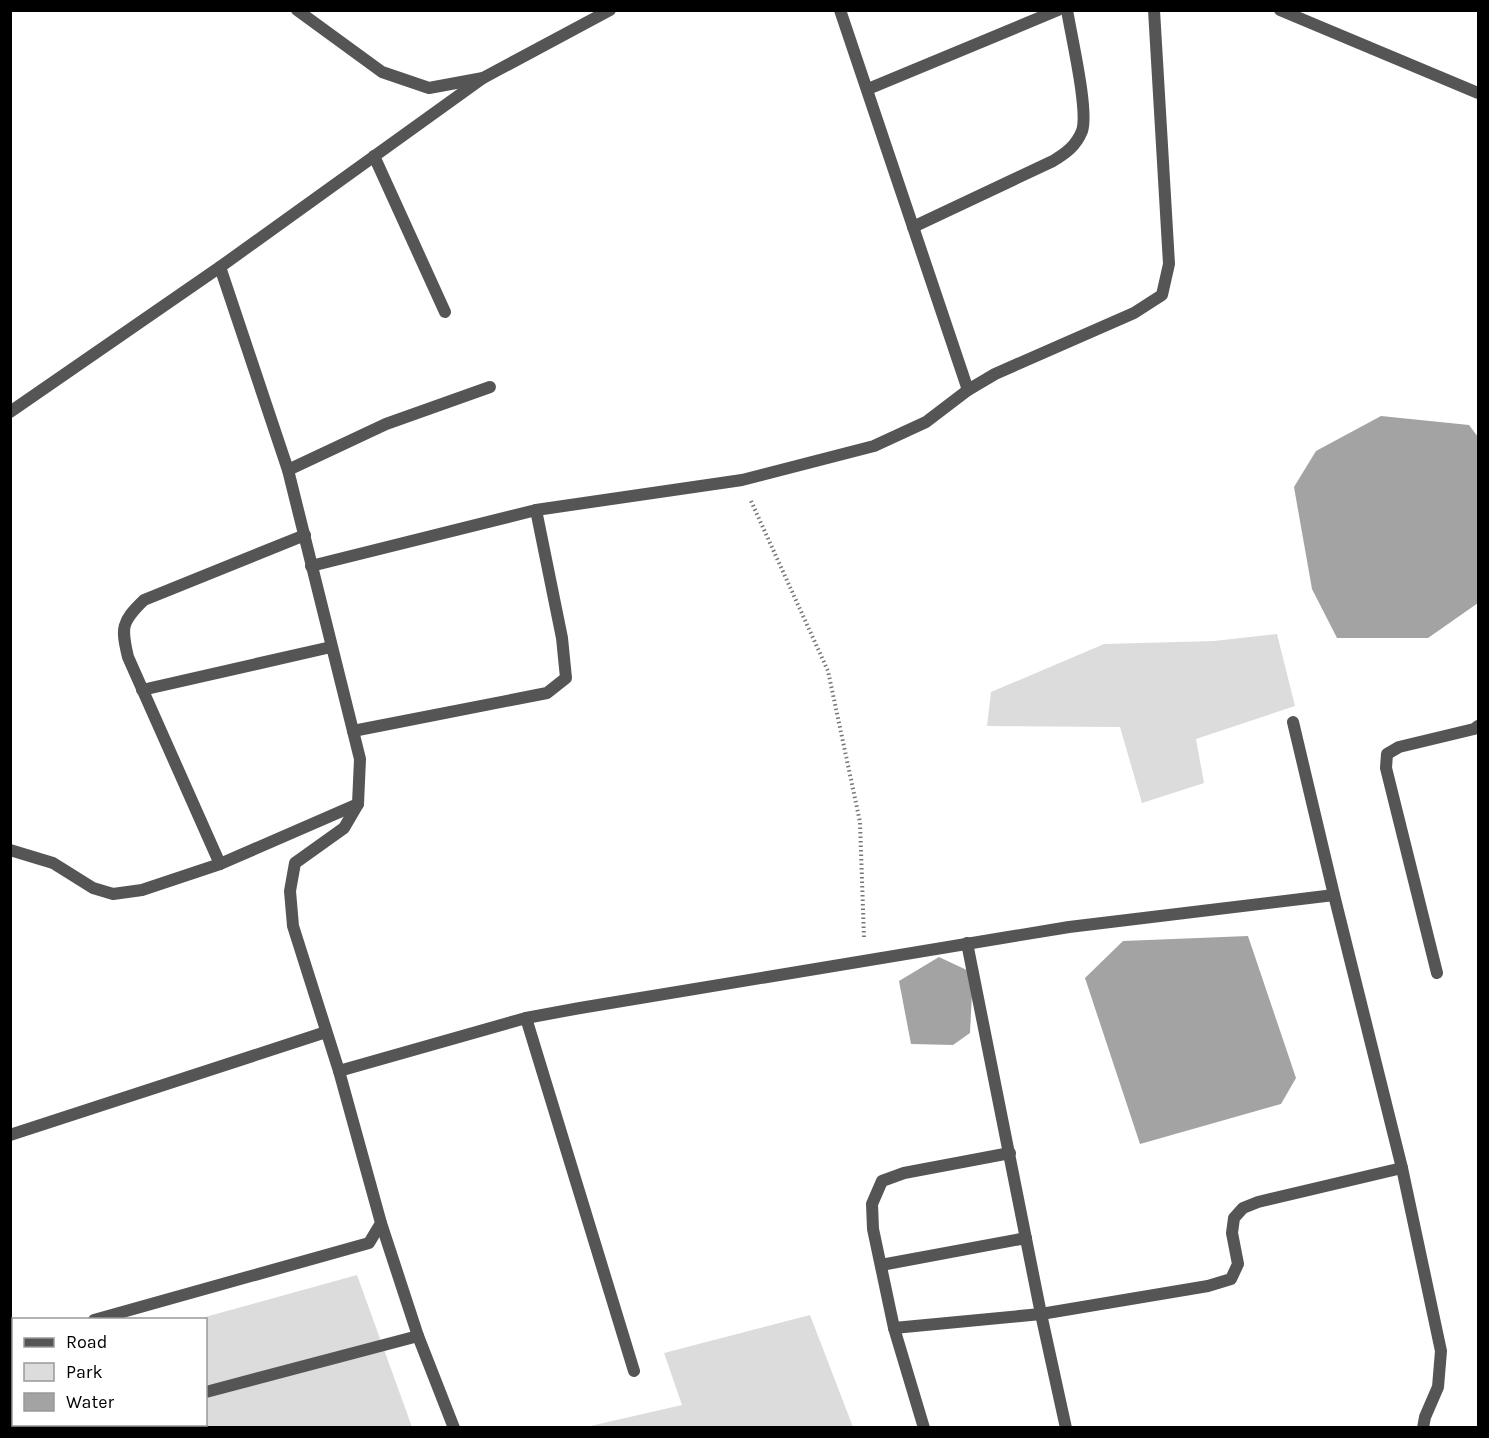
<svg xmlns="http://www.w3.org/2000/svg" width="1489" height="1438" font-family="Karla,sans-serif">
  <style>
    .green { fill: #dcdcdc }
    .water { fill: #a3a3a3 }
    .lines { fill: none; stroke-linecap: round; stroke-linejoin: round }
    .path { stroke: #777; stroke-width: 4; stroke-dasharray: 1.5 3; stroke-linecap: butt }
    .service { stroke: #555; stroke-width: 12 }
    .minor { stroke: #555; stroke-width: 12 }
  </style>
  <rect width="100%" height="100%" fill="#fff"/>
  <g class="green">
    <polygon points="1277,634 1295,706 1196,739 1204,783 1142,803 1120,727 987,726 991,692 1104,644 1214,641"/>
    <polygon points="357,1275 412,1427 35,1428 38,1424 206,1424 206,1320 198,1319"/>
    <polygon points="810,1315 853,1427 586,1427 682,1405 664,1353"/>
  </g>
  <g class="water">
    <polygon points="1381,416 1469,425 1478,437 1478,603 1428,638 1337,638 1312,589 1294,487 1316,451"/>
    <polygon points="1248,936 1296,1078 1281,1104 1140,1144 1085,978 1123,941"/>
    <polygon points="939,957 973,973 970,1033 953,1045 911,1044 899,981"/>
  </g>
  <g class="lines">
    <polyline class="path" points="751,501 828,671 860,822 864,938"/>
    <polyline class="service" points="1437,973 1386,768 1387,754 1399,747 1474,729 1478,726"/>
    <g class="minor">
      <polyline points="297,10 382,72 429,88 483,78 610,10"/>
      <polyline points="840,10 968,390"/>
      <polyline points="1280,10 1478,93"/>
      <polyline points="868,89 1058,10"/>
      <polyline points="374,156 445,312"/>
      <path d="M913 227 1053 161C1066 153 1076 146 1082 131 1089 111 1071 35 1067 10"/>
      <polyline points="10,412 220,267 483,78"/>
      <polyline points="288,470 386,424 490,387"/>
      <polyline points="311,566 536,510 742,480 874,446 926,422 968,390 995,374 1134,313 1162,295 1169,264 1154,10"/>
      <polyline points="142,690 331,647"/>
      <polyline points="1293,722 1334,895 1402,1168 1441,1351 1438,1387 1425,1417 1423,1428"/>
      <polyline points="353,731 547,693 566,678 562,638 536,510"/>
      <polyline points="10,850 53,863 93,888 113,894 142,890 220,864 358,804"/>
      <path d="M220 864 128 657C121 628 121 622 144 600L305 535"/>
      <polyline points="967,943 1041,1314 1066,1428"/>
      <polyline points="526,1018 634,1371"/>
      <polyline points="339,1071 526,1018 580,1008 1069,927 1334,895"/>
      <polyline points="10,1135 326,1032"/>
      <polyline points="381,1223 418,1336 454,1428"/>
      <polyline points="881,1265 1026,1238"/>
      <polyline points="94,1320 369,1243 381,1223 339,1071 293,926 290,891 295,863 344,828 358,804 360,759 288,470 220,267"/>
      <polyline points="894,1328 1041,1314 1208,1286 1231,1279 1238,1264 1232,1233 1234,1218 1243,1208 1258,1202 1402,1168"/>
      <polyline points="10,1342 14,1341"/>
      <polyline points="206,1392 418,1336"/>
      <polyline points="109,1424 110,1428"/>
      <polyline points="924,1428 894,1328 873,1229 872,1204 882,1181 904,1173 1010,1153"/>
    </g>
  </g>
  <rect width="1489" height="1438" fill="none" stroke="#000000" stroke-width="24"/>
  <rect x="12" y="1318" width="195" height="108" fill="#ffffff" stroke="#999999" stroke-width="1.5"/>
  <rect x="24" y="1338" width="30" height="9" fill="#555555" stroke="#999999" stroke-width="1.5"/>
  <text x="66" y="1348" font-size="18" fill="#000000">Road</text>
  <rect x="24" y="1363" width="30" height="18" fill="#dcdcdc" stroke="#999999" stroke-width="1.5"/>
  <text x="66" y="1378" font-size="18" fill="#000000">Park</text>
  <rect x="24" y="1393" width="30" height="18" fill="#a3a3a3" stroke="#999999" stroke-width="1.5"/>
  <text x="66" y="1408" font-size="18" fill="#000000">Water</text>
</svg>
